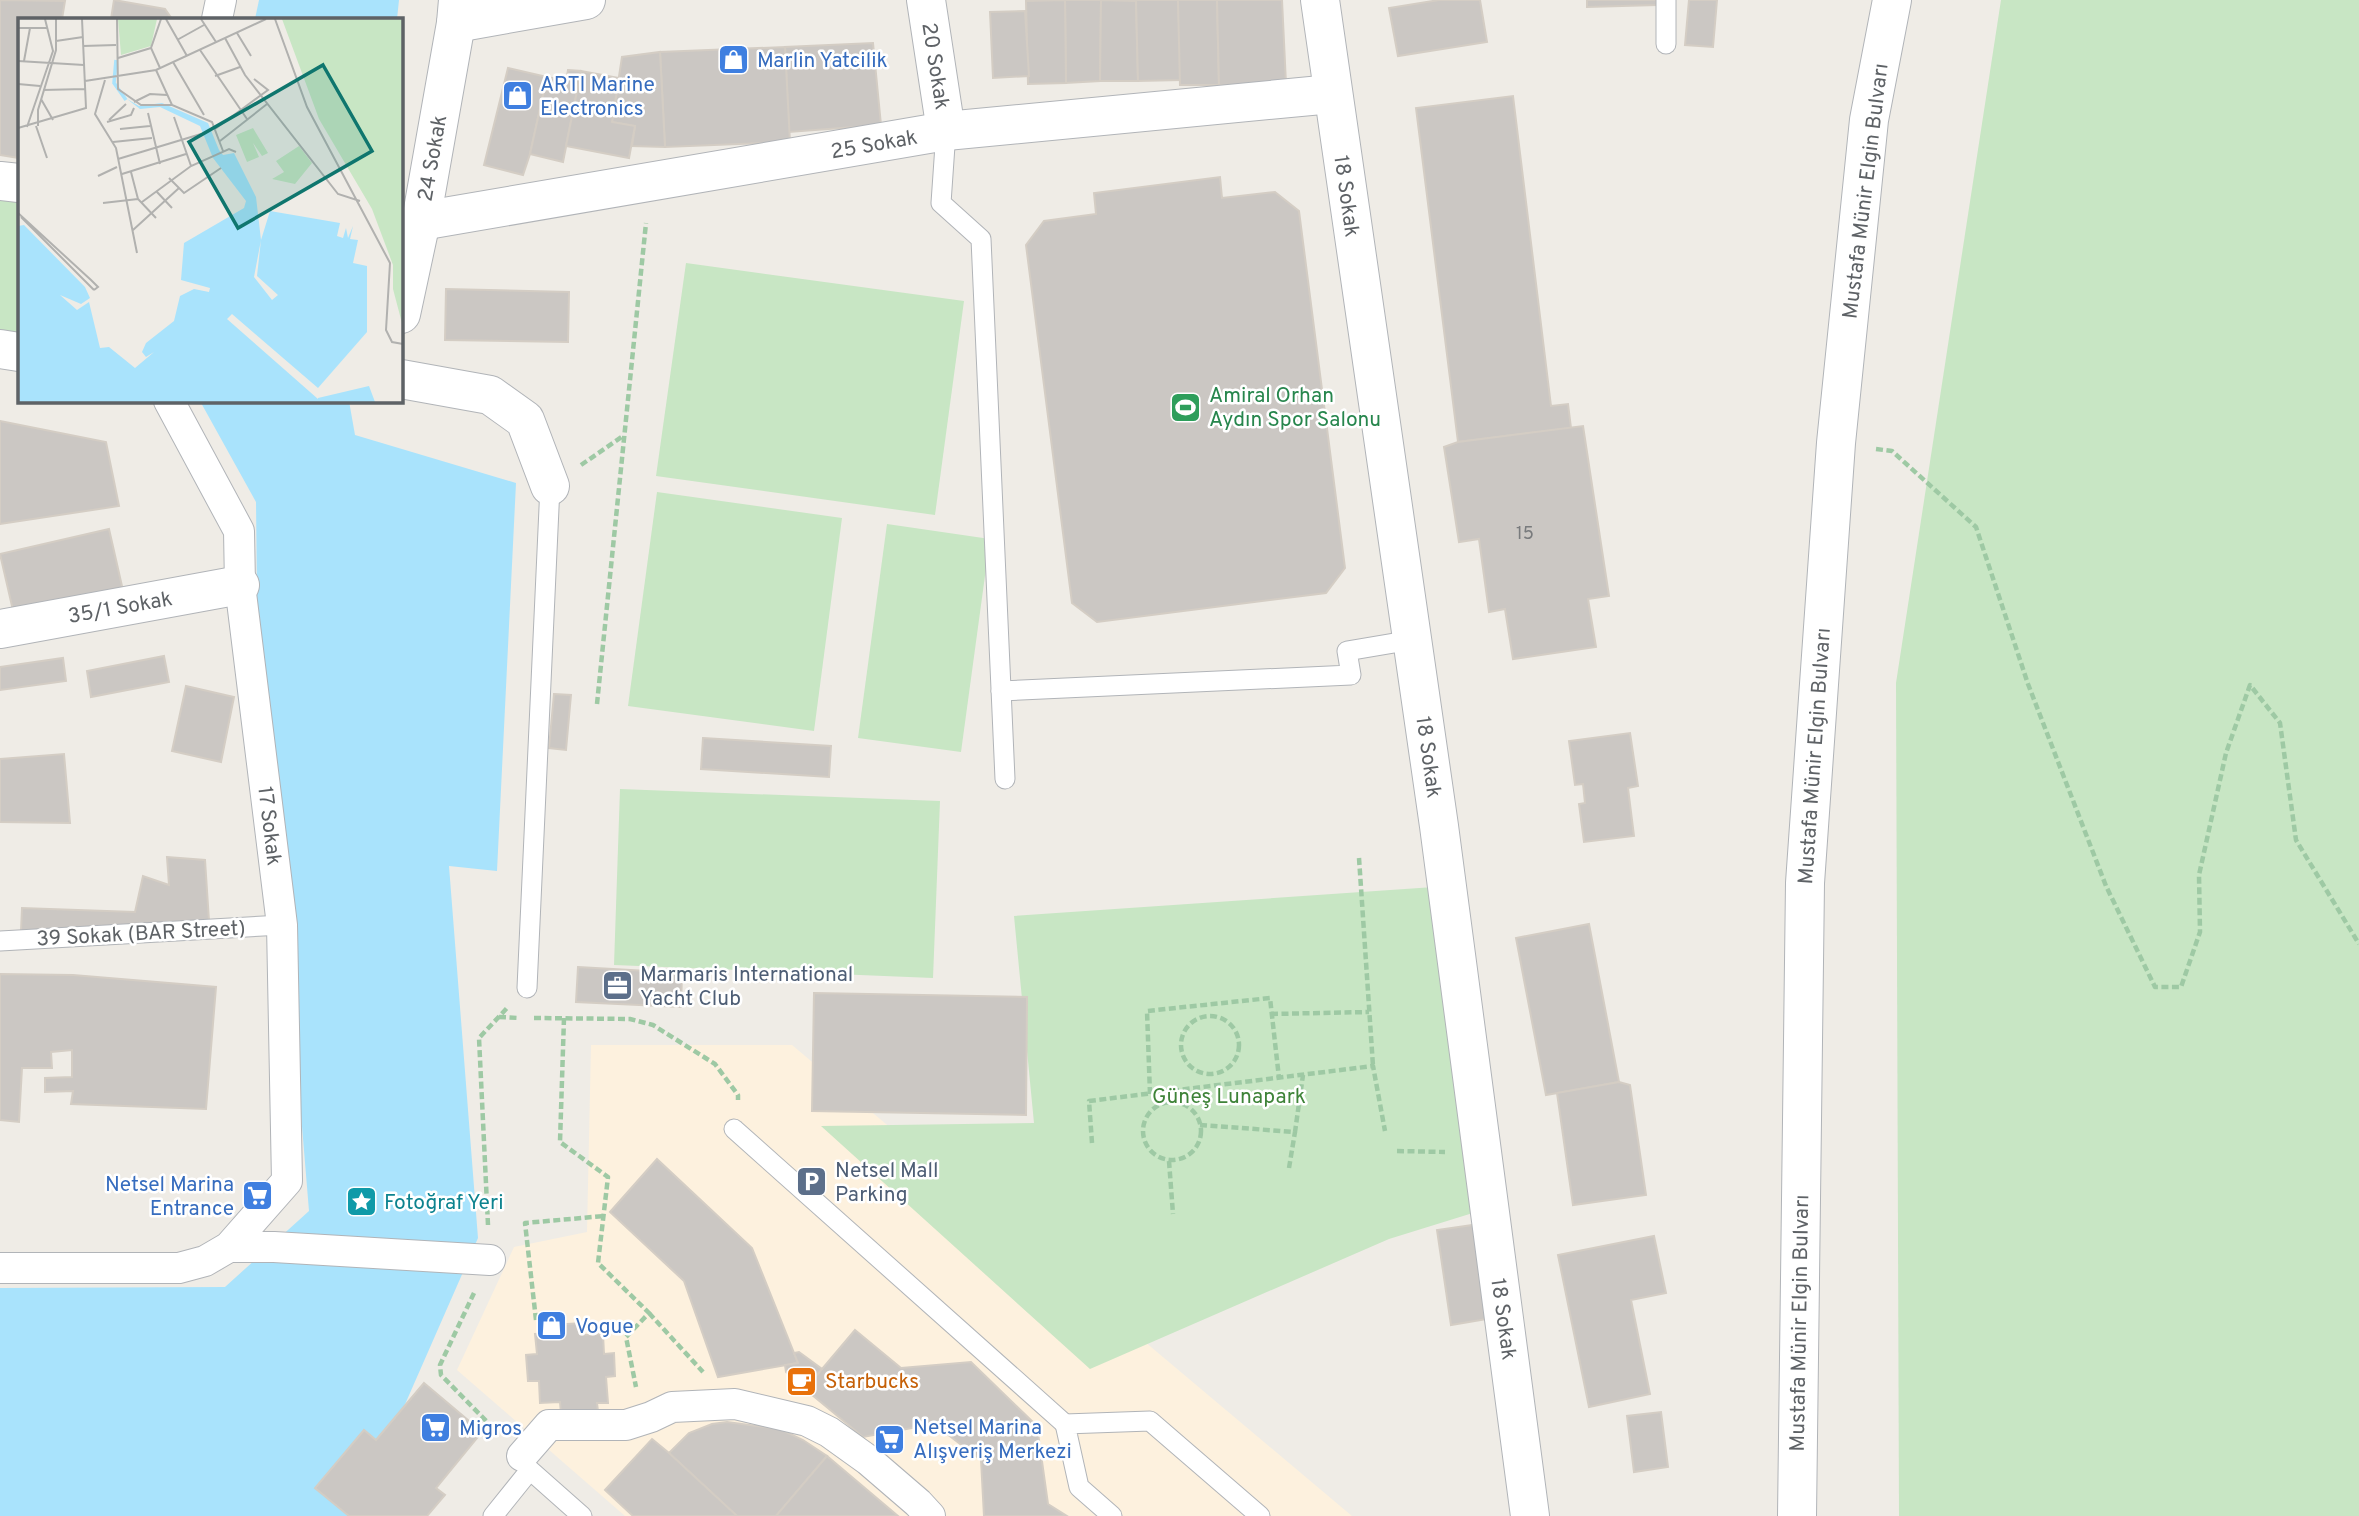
<svg xmlns="http://www.w3.org/2000/svg" width="2359" height="1516" font-family="Overpass,sans-serif">
  <style>
    .commercial { fill: #fdf1de }
    .green { fill: #c8e6c4 }
    .water { fill: #a9e3fc }
    .building { fill: #cbc7c3; stroke: #d4cdc4; stroke-width: 2 }
    .lines { fill: none; stroke-linecap: round; stroke-linejoin: round }
    .service-casing { stroke: #b1b4b8; stroke-width: 21 }
    .pedestrian-casing { stroke: #b1b4b8; stroke-width: 32 }
    .minor-casing { stroke: #b1b4b8; stroke-width: 40 }
    .tertiary-casing { stroke: #b1b4b8; stroke-width: 40 }
    .path { stroke: #9ec9a4; stroke-width: 4.5; stroke-dasharray: 7 3.5; stroke-linecap: butt }
    .service { stroke: #fff; stroke-width: 19 }
    .pedestrian { stroke: #fff; stroke-width: 30 }
    .minor { stroke: #fff; stroke-width: 38 }
    .tertiary { stroke: #fff; stroke-width: 38 }
    .labels { text-anchor: middle; stroke-width: 5; stroke-linejoin: round; paint-order: stroke }
    .number-label { font-size: 18px; fill: #797b7d }
    .shop-label { font-size: 21px; fill: #366cbe; stroke: #fff; text-anchor: start }
    .street-label { font-size: 21px; fill: #5e6266; stroke: #fff }
    .leisure-label { font-size: 21px; fill: #27864d; stroke: #fff; text-anchor: start }
    .service-label { font-size: 21px; fill: #4e5e75; stroke: #fff; text-anchor: start }
    .park-label { font-size: 21px; fill: #3e8338; stroke: #fff }
    .culture-label { font-size: 21px; fill: #0d838f; stroke: #fff; text-anchor: start }
    .food-label { font-size: 21px; fill: #c56008; stroke: #fff; text-anchor: start }
    .inset-river { fill: none; stroke: #a9e3fc; stroke-width: 3.5 }
    .inset-road { fill: none; stroke: #b1b1af; stroke-width: 2 }
    .view { fill: #0f766e; fill-opacity: 0.15; stroke: #0f766e; stroke-width: 3.5 }
    .inset-edge { fill: none; stroke: #5e6266; stroke-width: 3.5 }
  </style>
  <rect width="100%" height="100%" fill="#efece6"/>
  <polygon class="commercial" points="591,1045 792,1045 1352,1516 625,1516 457,1370 514,1247 587,1232"/>
  <g class="green">
    <polygon points="2001,0 2359,0 2359,1516 1899,1516 1896,683"/>
    <polygon points="0,194 19,197 19,350 0,347"/>
    <polygon points="686,263 964,301 935,515 656,476"/>
    <polygon points="657,492 842,518 814,731 628,706"/>
    <polygon points="887,524 990,539 961,752 858,738"/>
    <polygon points="620,789 940,801 933,978 614,965"/>
    <polygon points="1434,887 1476,1212 1389,1239 1090,1369 821,1126 1034,1123 1014,916"/>
  </g>
  <g class="water">
    <polygon points="259,0 399,0 397,19 255,19"/>
    <polygon points="200,401 349,401 355,435 516,483 497,871 449,866 478,1238 356,1516 0,1516 0,1288 225,1287 309,1211 281,872 260,868 256,502"/>
  </g>
  <g class="building">
    <polygon points="0,0 65,1 62,19 19,19 19,158 0,155"/>
    <polygon points="114,0 165,9 172,19 111,19"/>
    <polygon points="1065,0 1101,0 1100,81 1066,83"/>
    <polygon points="1065,0 1066,83 1028,84 1026,1"/>
    <polygon points="1101,0 1136,1 1138,81 1100,81"/>
    <polygon points="1136,0 1178,0 1181,80 1138,81"/>
    <polygon points="1178,0 1217,0 1219,85 1180,85"/>
    <polygon points="1217,0 1282,0 1286,84 1219,85"/>
    <polygon points="1439,0 1480,0 1487,42 1398,56 1389,8"/>
    <polygon points="1587,0 1656,0 1657,5 1587,7"/>
    <polygon points="1689,0 1717,0 1713,47 1685,45"/>
    <polygon points="1025,11 1029,76 993,78 990,12"/>
    <polygon points="873,43 881,125 789,132 785,47"/>
    <polygon points="785,47 790,142 665,147 660,52"/>
    <polygon points="660,52 665,147 632,146 635,126 612,122 622,57"/>
    <polygon points="508,68 547,77 530,154 523,175 484,165"/>
    <polygon points="568,70 581,71 563,162 530,154 547,77 566,81"/>
    <polygon points="581,71 619,78 612,122 635,126 629,158 566,146"/>
    <polygon points="1513,96 1551,406 1568,404 1571,428 1458,442 1416,108"/>
    <polygon points="1220,177 1222,198 1275,192 1299,211 1345,568 1326,593 1097,622 1072,603 1026,245 1044,221 1096,214 1094,193"/>
    <polygon points="446,289 569,292 568,342 445,340"/>
    <polygon points="0,421 106,442 119,506 0,524"/>
    <polygon points="1583,426 1609,596 1588,599 1596,647 1513,659 1505,609 1489,612 1479,539 1459,542 1444,447 1458,442"/>
    <polygon points="109,529 124,595 15,619 0,554"/>
    <polygon points="164,656 169,682 91,697 87,671"/>
    <polygon points="63,658 66,681 0,690 0,667"/>
    <polygon points="186,686 234,697 221,762 172,751"/>
    <polygon points="554,694 571,695 566,750 549,748"/>
    <polygon points="1630,733 1638,786 1628,788 1634,836 1584,842 1579,804 1585,803 1583,784 1575,785 1569,741"/>
    <polygon points="703,738 831,746 829,777 701,769"/>
    <polygon points="64,754 70,823 0,822 0,759"/>
    <polygon points="167,857 205,860 209,921 21,931 22,908 135,912 143,876 169,885"/>
    <polygon points="1589,924 1619,1082 1546,1095 1516,938"/>
    <polygon points="578,967 682,973 681,1007 576,1002"/>
    <polygon points="0,974 73,975 216,987 206,1109 71,1104 73,1091 45,1092 45,1078 72,1077 72,1050 51,1052 52,1068 22,1068 19,1122 0,1120"/>
    <polygon points="814,993 1027,997 1026,1115 812,1111"/>
    <polygon points="1619,1082 1630,1085 1646,1195 1573,1205 1557,1093"/>
    <polygon points="657,1159 752,1248 798,1363 718,1377 684,1281 610,1212"/>
    <polygon points="1473,1225 1487,1319 1451,1325 1437,1230"/>
    <polygon points="1654,1236 1666,1293 1631,1300 1650,1394 1589,1407 1558,1255"/>
    <polygon points="582,1323 583,1335 603,1334 604,1354 614,1353 615,1376 606,1377 608,1403 597,1403 598,1411 561,1414 560,1402 540,1403 539,1381 528,1381 526,1355 537,1354 535,1334 552,1333 552,1325"/>
    <polygon points="855,1330 901,1368 971,1362 1037,1426 1048,1504 1067,1516 984,1516 981,1460 934,1424 863,1437 805,1389"/>
    <polygon points="799,1352 822,1369 805,1389 786,1372 785,1365 798,1363 794,1353"/>
    <polygon points="424,1383 482,1432 436,1488 445,1495 427,1516 349,1516 315,1488 364,1430 376,1440"/>
    <polygon points="1661,1412 1668,1467 1634,1472 1627,1416"/>
    <polygon points="727,1422 780,1429 803,1440 827,1456 776,1516 737,1516 669,1453 689,1433 712,1424"/>
    <polygon points="652,1439 669,1453 737,1516 633,1516 605,1490"/>
    <polygon points="827,1456 898,1516 776,1516"/>
  </g>
  <g class="lines">
    <defs>
      <g id="service">
        <polyline points="1666,44 1666,0"/>
        <polyline points="946,131 941,203 981,239 1005,779"/>
        <polyline points="1001,691 1351,675 1347,651 1412,640"/>
        <polyline points="0,941 282,925"/>
        <polyline points="527,988 550,486"/>
        <polyline points="734,1129 1065,1424"/>
        <polyline points="493,1516 530,1470 582,1516"/>
        <polyline points="1112,1516 1079,1487 1065,1424 1150,1421 1260,1516"/>
      </g>
      <g id="pedestrian">
        <polyline points="217,19 221,0"/>
        <polyline points="229,1247 274,1247 490,1260"/>
        <polyline points="0,1268 179,1268 205,1261 229,1247 287,1181 282,925 240,585 239,531 169,401"/>
        <polyline points="522,1456 549,1425 626,1425 651,1417 672,1407 735,1404 807,1421 829,1432 868,1460 918,1503 930,1516"/>
      </g>
      <g id="minor">
        <polyline points="926,0 946,131"/>
        <polyline points="1320,0 1439,826 1530,1516"/>
        <polyline points="456,23 586,0"/>
        <polyline points="0,181 19,183"/>
        <polyline points="421,221 946,131 1332,94"/>
        <polyline points="401,314 421,221 456,23 458,0"/>
        <polyline points="0,349 19,352"/>
        <polyline points="401,379 490,395 525,420 550,486"/>
        <polyline points="0,629 240,585"/>
      </g>
      <polyline id="tertiary" points="1797,1516 1805,883 1836,443 1869,120 1892,0"/>
    </defs>
    <use href="#service" class="service-casing"/>
    <use href="#pedestrian" class="pedestrian-casing"/>
    <use href="#minor" class="minor-casing"/>
    <use href="#tertiary" class="tertiary-casing"/>
    <g class="path">
      <polyline points="1876,449 1892,451 1976,527 2028,684 2106,886 2155,987 2181,987 2200,932 2199,875 2226,753 2250,685 2280,723 2296,840 2359,944"/>
      <polyline points="581,465 623,436"/>
      <polyline points="597,704 646,223"/>
      <polyline points="1359,858 1373,1066"/>
      <polyline points="1271,1014 1369,1012"/>
      <circle cx="1210" cy="1045" r="29"/>
      <polyline points="499,1017 519,1018"/>
      <polyline points="534,1018 630,1019 653,1025 715,1064 738,1095 738,1100"/>
      <polyline points="564,1018 560,1142 608,1177 598,1263 649,1313 626,1337 636,1387"/>
      <polyline points="1150,1094 1147,1011 1270,998 1279,1078"/>
      <circle cx="1172" cy="1131" r="29"/>
      <polyline points="1200,1125 1295,1132 1303,1075"/>
      <polyline points="1092,1143 1089,1101 1373,1066 1385,1131"/>
      <polyline points="1397,1151 1445,1152"/>
      <polyline points="1169,1161 1173,1214"/>
      <polyline points="1289,1168 1295,1132"/>
      <polyline points="488,1225 479,1038 508,1007"/>
      <polyline points="474,1293 440,1365 441,1375 497,1432"/>
      <polyline points="649,1313 703,1372"/>
      <polyline points="536,1320 525,1223 604,1216"/>
    </g>
    <use href="#service" class="service"/>
    <use href="#pedestrian" class="pedestrian"/>
    <use href="#minor" class="minor"/>
    <use href="#tertiary" class="tertiary"/>
  </g>
  <defs>
    <symbol id="shop-square" viewBox="-11 -11 22 22"><rect x="-9" y="-9" width="18" height="18" rx="4" fill="#3f7fe0" stroke="#fff"/><path d="M-5-2.5h2.3a2.7 3.5 0 0 1 5.4 0H5L5.5 6h-11ZM-1.5-2.5h3a1.5 2.3 0 0 0-3 0Z" fill="#fff"/></symbol>
    <symbol id="stadium-square" viewBox="-11 -11 22 22"><rect x="-9" y="-9" width="18" height="18" rx="4" fill="#2e9e5b" stroke="#fff"/><path d="M0-5a6.5 5 0 1 0 0 10a6.5 5 0 1 0 0-10ZM-3.5-1.8h7v3.6h-7Z" fill="#fff"/></symbol>
    <symbol id="office-square" viewBox="-11 -11 22 22"><rect x="-9" y="-9" width="18" height="18" rx="4" fill="#5c6f8a" stroke="#fff"/><path d="M-6-3h4V-5.5h4V-3h4V5H-6ZM-1-4.5V-3h2v-1.5ZM-6 0V1H6V0Z" fill="#fff"/></symbol>
    <symbol id="parking-square" viewBox="-11 -11 22 22"><rect x="-9" y="-9" width="18" height="18" rx="4" fill="#5c6f8a" stroke="#fff"/><path d="M-3.5-5.5H1a3.5 3.5 0 0 1 0 7H-1V5.5H-3.5ZM-1-3.4V-.6H.8a1.4 1.4 0 0 0 0-2.8Z" fill="#fff"/></symbol>
    <symbol id="supermarket-square" viewBox="-11 -11 22 22"><rect x="-9" y="-9" width="18" height="18" rx="4" fill="#3f7fe0" stroke="#fff"/><path d="M-6-5.5h2.5l.6 2H6L4.5 2H-2.5L-4.4-4H-6ZM-1.5 3.2a1.3 1.3 0 1 0 .1 0ZM3 3.2a1.3 1.3 0 1 0 .1 0Z" fill="#fff"/></symbol>
    <symbol id="sight-square" viewBox="-11 -11 22 22"><rect x="-9" y="-9" width="18" height="18" rx="4" fill="#0f9aa8" stroke="#fff"/><path d="M0-6L1.8-2.2L6-1.7L2.9 1.2L3.7 5.4L0 3.3L-3.7 5.4L-2.9 1.2L-6-1.7L-1.8-2.2Z" fill="#fff"/></symbol>
    <symbol id="cafe-square" viewBox="-11 -11 22 22"><rect x="-9" y="-9" width="18" height="18" rx="4" fill="#e8710a" stroke="#fff"/><path d="M-5.5-4.5H6V0H3Q3 3.5 0 3.5H-2.5Q-5.5 3.5-5.5 0ZM3-3.2v2h1.7v-2ZM-6 4.5H4V6H-6Z" fill="#fff"/></symbol>
  </defs>
  <g fill-rule="evenodd">
    <use href="#shop-square" x="716" y="42" width="35" height="35"/>
    <use href="#shop-square" x="500" y="78" width="35" height="35"/>
    <use href="#stadium-square" x="1168" y="390" width="35" height="35"/>
    <use href="#office-square" x="600" y="968" width="35" height="35"/>
    <use href="#parking-square" x="794" y="1164" width="35" height="35"/>
    <use href="#supermarket-square" x="240" y="1178" width="35" height="35"/>
    <use href="#sight-square" x="344" y="1184" width="35" height="35"/>
    <use href="#shop-square" x="534" y="1308" width="35" height="35"/>
    <use href="#cafe-square" x="784" y="1364" width="35" height="35"/>
    <use href="#supermarket-square" x="418" y="1410" width="35" height="35"/>
    <use href="#supermarket-square" x="872" y="1422" width="35" height="35"/>
  </g>
  <g class="labels">
    <g class="number-label">
      <text x="1525" y="539">15</text>
    </g>
    <g class="shop-label">
      <text x="757" y="67">Marlin Yatcilik</text>
      <text x="540" y="91">ARTI Marine<tspan x="540" dy="24">Electronics</tspan></text>
      <text x="234" y="1191" text-anchor="end">Netsel Marina<tspan x="234" dy="24">Entrance</tspan></text>
      <text x="575" y="1333">Vogue</text>
      <text x="913" y="1434">Netsel Marina<tspan x="913" dy="24">Alışveriş Merkezi</tspan></text>
      <text x="459" y="1435">Migros</text>
    </g>
    <g class="street-label">
      <text transform="translate(936 66) rotate(81)" y="7">20 Sokak</text>
      <text transform="translate(874 144) rotate(-10)" y="7">25 Sokak</text>
      <text transform="translate(432 158) rotate(-80)" y="7">24 Sokak</text>
      <text transform="translate(1865 191) rotate(-83)" y="7">Mustafa Münir Elgin Bulvarı</text>
      <text transform="translate(1347 196) rotate(82)" y="7">18 Sokak</text>
      <text transform="translate(120 607) rotate(-10)" y="7">35/1 Sokak</text>
      <text transform="translate(1814 756) rotate(-86)" y="7">Mustafa Münir Elgin Bulvarı</text>
      <text transform="translate(1429 757) rotate(82)" y="7">18 Sokak</text>
      <text transform="translate(270 826) rotate(83)" y="7">17 Sokak</text>
      <text transform="translate(141 933) rotate(-3)" y="7">39 Sokak (BAR Street)</text>
      <text transform="translate(1504 1319) rotate(82)" y="7">18 Sokak</text>
      <text transform="translate(1799 1323) rotate(-89)" y="7">Mustafa Münir Elgin Bulvarı</text>
    </g>
    <g class="leisure-label">
      <text x="1209" y="402">Amiral Orhan<tspan x="1209" dy="24">Aydın Spor Salonu</tspan></text>
    </g>
    <g class="service-label">
      <text x="640" y="981">Marmaris International<tspan x="640" dy="24">Yacht Club</tspan></text>
      <text x="835" y="1177">Netsel Mall<tspan x="835" dy="24">Parking</tspan></text>
    </g>
    <g class="park-label">
      <text x="1229" y="1103">Güneş Lunapark</text>
    </g>
    <g class="culture-label">
      <text x="384" y="1209">Fotoğraf Yeri</text>
    </g>
    <g class="food-label">
      <text x="825" y="1388">Starbucks</text>
    </g>
  </g>
  <g transform="translate(18 18)">
    <rect width="385" height="385" fill="#efece6"/>
    <path d="M100 1H139L133 28 103 37ZM264 1H385V309L375 271V247L354 191 301 101ZM235 110 250 135 244 138 235 125 241 139 229 144 218 117ZM281 128 294 145 277 166 254 161 266 154 258 143Z" fill="#c8e6c4"/>
    <path d="M109 81 121 88 144 85 190 105 201 132 205 137 216 135 238 179 243 222 252 193 322 205 319 218 325 220 328 210 330 220 335 208 332 221 340 222 335 245 349 248V314L300 370V380L351 368 357 384H0V208L6 207 67 269 72 280 63 286 42 277 59 292 71 284 82 330 91 329 117 350 136 334 128 339 124 334 128 325 156 303 162 278 176 271 191 274 192 270 163 262 166 225 226 190 228 183 195 140 182 108 142 89 122 91Z" fill="#a9e3fc"/>
    <path d="M243 222 239 258 260 277 254 282 236 259ZM214 296 300 370V381L209 301Z" fill="#efece6"/>
    <path class="inset-river" d="M98 42 96 65 108 82"/>
    <path class="inset-road" d="M99 1 100 71 123 87H154M148 1 169 38M183 1 198 24M257 1 289 89 372 245 368 312 374 324 385 326M0 10H29M219 15 233 38M207 20 227 57 320 176 342 183M159 22 186 7M38 23 65 19M65 28 98 27M182 32 229 101M100 40 133 30M0 43 66 47M6 43 12 10M155 44 186 97M142 50 133 30 143 1M138 52 154 87 194 104 205 133M197 58 222 49M87 62 77 96 98 130 119 235M67 63 138 52 248 1M0 66 22 68M25 72 67 71M23 81 35 102M116 84 132 76 149 77M130 95 142 146M156 99 173 148M91 102 108 86M89 104 113 97 116 90M18 108 29 140M20 108V92L38 32V1M9 109 35 33 27 1M0 110 68 90 64 1M102 111 132 108M197 111 250 72 236 61M202 123 249 86M95 124 134 120M100 141 183 116M113 154 120 181 138 200M104 156 168 136M80 158 99 149M151 160 166 175 203 150M139 174 154 190M124 184 173 148 211 131 218 134M85 185 120 181M0 195 73 262 80 269 76 272M3 199 76 272M115 212 161 170"/>
    <path class="view" d="M305 47 354 133 220 210 171 124Z"/>
    <rect width="385" height="385" class="inset-edge"/>
  </g>
</svg>
